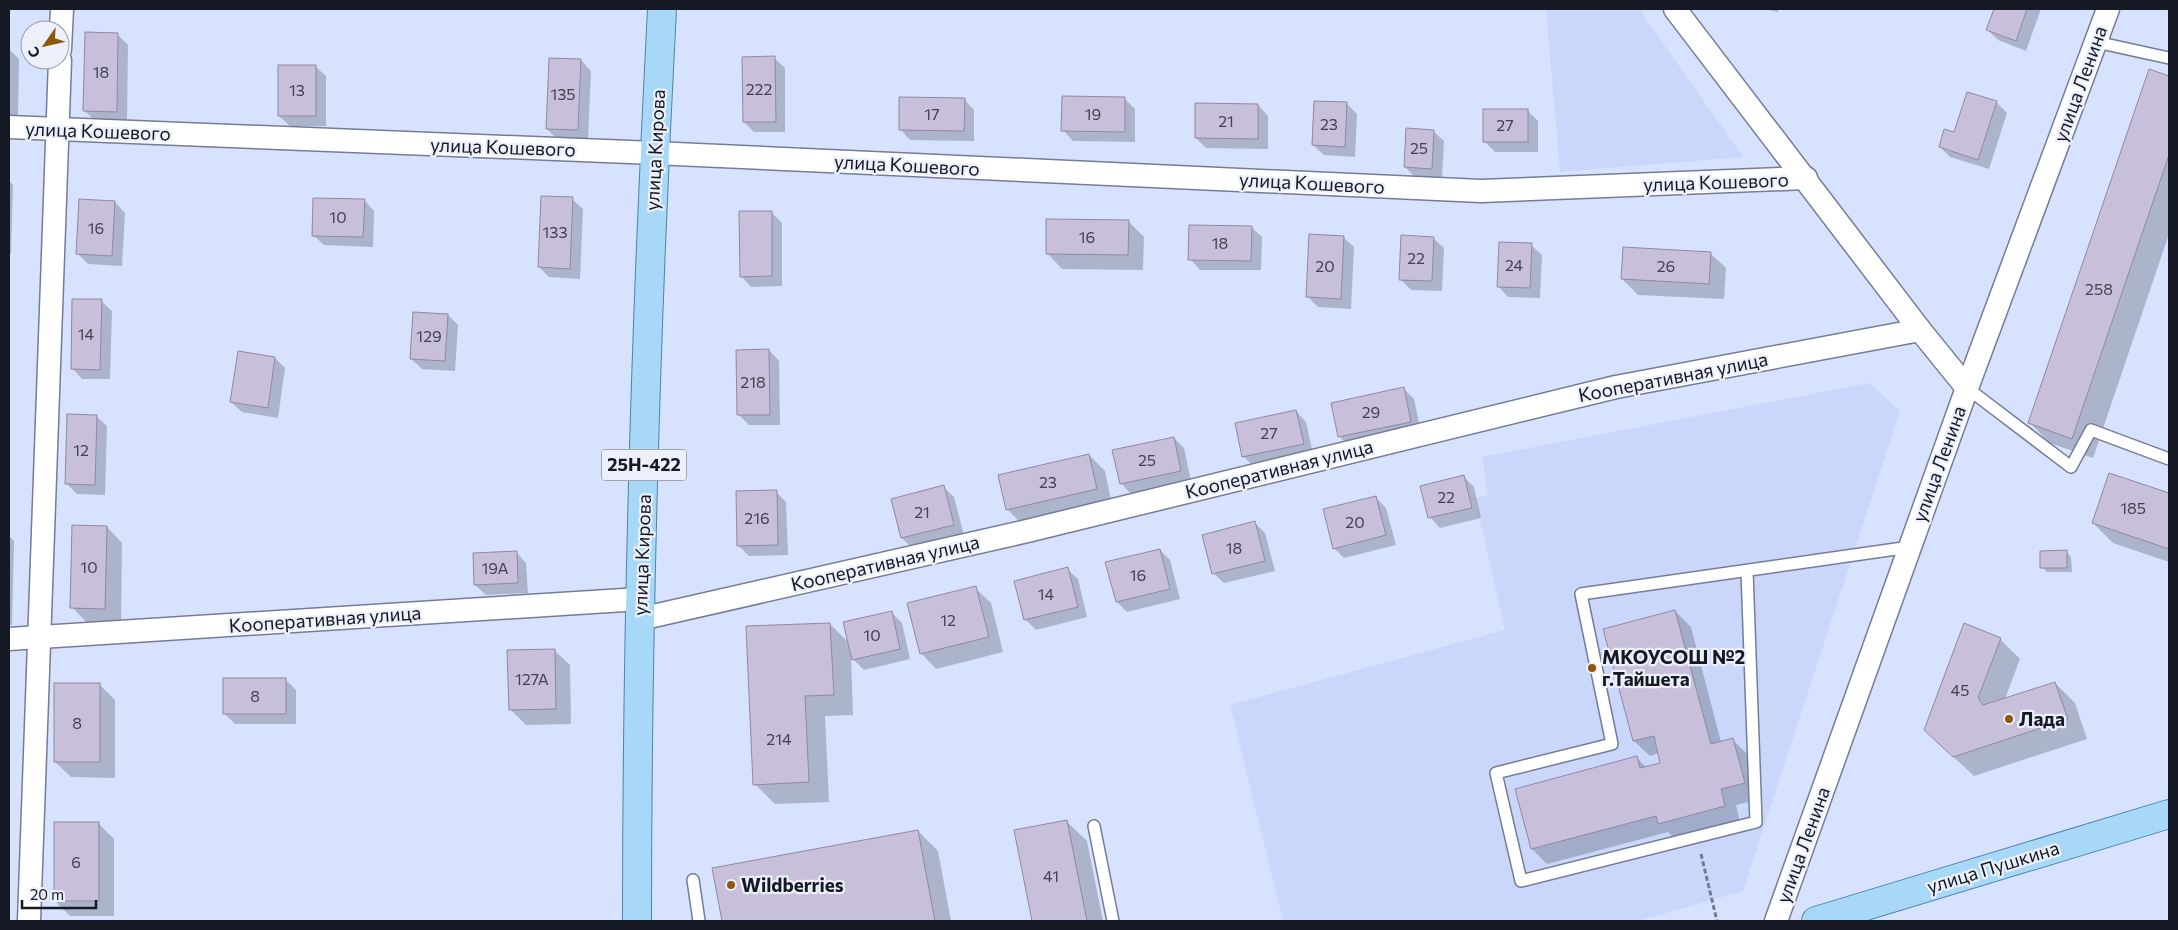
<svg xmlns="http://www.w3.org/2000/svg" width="2178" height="930" font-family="Commissioner,sans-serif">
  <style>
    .built { fill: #cad7fa }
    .shadow { fill: #0003 }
    .building { fill: #c8bfdb; stroke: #9088a2 }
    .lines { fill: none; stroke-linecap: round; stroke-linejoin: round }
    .lane-casing { stroke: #747d97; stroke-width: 14 }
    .street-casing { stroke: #747d97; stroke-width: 25 }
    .primary-casing { stroke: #4e84a9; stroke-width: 30 }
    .path { stroke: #737b8e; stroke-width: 3; stroke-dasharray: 5 2.5; stroke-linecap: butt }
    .lane { stroke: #fff; stroke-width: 11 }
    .street { stroke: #fff; stroke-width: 22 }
    .primary { stroke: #a7d8f7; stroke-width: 28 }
    .poi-dot { fill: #8e570c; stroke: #ebf0fb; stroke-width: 2 }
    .labels { text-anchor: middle; stroke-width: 4.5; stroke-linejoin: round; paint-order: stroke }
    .number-label { font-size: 16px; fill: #424251 }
    .shield { fill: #ebf0fb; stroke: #555a64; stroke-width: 1 }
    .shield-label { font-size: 18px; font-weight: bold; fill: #151923 }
    .street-label { font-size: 19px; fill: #151923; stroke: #ebf0fb }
    .poi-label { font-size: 19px; font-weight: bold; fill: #151923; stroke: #ebf0fb; text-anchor: start }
  </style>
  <rect width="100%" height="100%" fill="#d7e2ff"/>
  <g class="built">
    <polygon points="1546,9 1639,9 1743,157 1560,172"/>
    <polygon points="1869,383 1900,411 1743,891 1638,921 1283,921 1230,705 1505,630 1475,498 1488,495 1482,457"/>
  </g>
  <g class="shadow">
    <polygon points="1764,9 1779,9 1778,12"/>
    <polygon points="1995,9 2041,9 2026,51 1998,40 1988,30"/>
    <polygon points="118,35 128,45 127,122 95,121 85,111"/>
    <polygon points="9,49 19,59 18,115 9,115"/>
    <polygon points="774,58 785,68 785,132 754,132 744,122"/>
    <polygon points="581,60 591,71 588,140 557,139 547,129"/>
    <polygon points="315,66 326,76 326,126 290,126 279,116"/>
    <polygon points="2150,70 2169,77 2169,234 2093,458 2050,443 2030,423"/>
    <polygon points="1124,98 1135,109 1135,142 1073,141 1063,130"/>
    <polygon points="964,99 974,110 974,141 910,140 900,129"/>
    <polygon points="1996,102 2007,113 1989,169 1950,157 1940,147"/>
    <polygon points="1346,103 1357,114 1355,157 1324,155 1313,145"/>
    <polygon points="1258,105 1268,116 1268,149 1206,148 1196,138"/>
    <polygon points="1527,110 1538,121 1538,152 1495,152 1484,141"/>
    <polygon points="1433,131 1444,141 1442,178 1415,177 1405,167"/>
    <polygon points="9,181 13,185 11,254 9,254"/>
    <polygon points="572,199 583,209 580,279 549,277 539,267"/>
    <polygon points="364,200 374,211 373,247 324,245 313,235"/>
    <polygon points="115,202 125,213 122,266 88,264 78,254"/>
    <polygon points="771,212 782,223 782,286 751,287 741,276"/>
    <polygon points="1128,221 1144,237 1143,270 1062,269 1047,253"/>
    <polygon points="1251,227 1262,237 1261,270 1200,270 1190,259"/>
    <polygon points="1343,237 1354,247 1351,309 1318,307 1308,297"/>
    <polygon points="1433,238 1444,248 1442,291 1411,290 1400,279"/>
    <polygon points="1531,245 1542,255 1540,298 1508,297 1498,286"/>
    <polygon points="1710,253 1726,268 1724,299 1638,295 1622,279"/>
    <polygon points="101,301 112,311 110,379 82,379 72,368"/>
    <polygon points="448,315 458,325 455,371 422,369 411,359"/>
    <polygon points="769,350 779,361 780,425 749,425 738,414"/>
    <polygon points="275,358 285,368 278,418 242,412 231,402"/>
    <polygon points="1404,389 1414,399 1421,432 1349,447 1339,436"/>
    <polygon points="1296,411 1306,422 1313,454 1254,467 1243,456"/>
    <polygon points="96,416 107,426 105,495 77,494 67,484"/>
    <polygon points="1174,438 1184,448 1191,481 1131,494 1121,483"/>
    <polygon points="1089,455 1105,471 1112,505 1023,525 1007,509"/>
    <polygon points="2109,475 2169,495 2169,562 2113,543 2093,523"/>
    <polygon points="1464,477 1474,487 1481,518 1440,528 1430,517"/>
    <polygon points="943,487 954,497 964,535 912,548 902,538"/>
    <polygon points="776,492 786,502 788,555 749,556 739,546"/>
    <polygon points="1376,498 1386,508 1396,545 1344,558 1334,548"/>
    <polygon points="1255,523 1265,533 1275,571 1224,583 1213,573"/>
    <polygon points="107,527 122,543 121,624 87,623 72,607"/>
    <polygon points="9,536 14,541 12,625 9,625"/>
    <polygon points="1160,550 1170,560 1180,599 1127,612 1117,602"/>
    <polygon points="516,552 526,563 528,593 486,595 475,585"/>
    <polygon points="2067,552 2071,557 2072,572 2047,572 2042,567"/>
    <polygon points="1067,569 1078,579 1087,617 1036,630 1025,619"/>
    <polygon points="975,588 991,603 1003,652 936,669 921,653"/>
    <polygon points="1675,611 1691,627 1721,742 1732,739 1748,755 1759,799 1736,805 1740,822 1675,839 1668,832 1547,864 1532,849 1637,758 1647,768 1662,764 1659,753 1650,756 1634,741"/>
    <polygon points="891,612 902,623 910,659 864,670 851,657 853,715 825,716 829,802 775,804 755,784 830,624 850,644"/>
    <polygon points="2000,639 2020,659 2005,699 2055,683 2075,703 2087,739 1974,776 1946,750"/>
    <polygon points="554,650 570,665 571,724 526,725 510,709"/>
    <polygon points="286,680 296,690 296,724 235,724 224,713"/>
    <polygon points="99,684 115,700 115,778 71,777 55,762"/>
    <polygon points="1066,821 1087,841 1103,921 1034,921 1016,831"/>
    <polygon points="98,823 114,839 114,916 70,916 55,901"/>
    <polygon points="918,831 938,851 951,921 723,921 714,869"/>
  </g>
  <g class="building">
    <polygon points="1994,9 2027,9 2016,41 1986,30"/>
    <polygon points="85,32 118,33 117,112 83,111"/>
    <polygon points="775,56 776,122 743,122 742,57"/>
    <polygon points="549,58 581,59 578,130 546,129"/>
    <rect x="278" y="65" width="38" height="51"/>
    <polygon points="2149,69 2169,76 2169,155 2072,439 2028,423"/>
    <polygon points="1967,92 1997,101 1978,160 1939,147 1944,129 1954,132"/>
    <polygon points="1062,96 1125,97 1125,132 1061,131"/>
    <polygon points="899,97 965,98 964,131 899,130"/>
    <polygon points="1314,101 1347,102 1345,147 1312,145"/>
    <polygon points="1195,103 1258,104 1258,139 1195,138"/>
    <rect x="1483" y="109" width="45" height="33"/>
    <polygon points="1406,128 1434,130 1432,169 1404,167"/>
    <polygon points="541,196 573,197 570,269 538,267"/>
    <polygon points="313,198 365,199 363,237 312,236"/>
    <polygon points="79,199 115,201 112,256 76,254"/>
    <polygon points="739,211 772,211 772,276 740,277"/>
    <polygon points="1046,219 1129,220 1128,255 1046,254"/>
    <polygon points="1189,225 1252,226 1251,261 1188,260"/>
    <polygon points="1309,234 1344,236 1341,299 1306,297"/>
    <polygon points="1401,235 1434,237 1432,281 1399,280"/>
    <polygon points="1499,242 1532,243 1530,288 1497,287"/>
    <polygon points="1623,247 1711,252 1709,284 1621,279"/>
    <polygon points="72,299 102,299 100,370 71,369"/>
    <polygon points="413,312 448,314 445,361 410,359"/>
    <polygon points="769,349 770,415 737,415 736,350"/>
    <polygon points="238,351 275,357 268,408 230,402"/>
    <polygon points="1404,387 1411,422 1338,437 1331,403"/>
    <polygon points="1296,410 1304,444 1242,457 1235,423"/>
    <polygon points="67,414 97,415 95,485 65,484"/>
    <polygon points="1174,437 1181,471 1120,484 1112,450"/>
    <polygon points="1089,454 1097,489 1006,510 998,475"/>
    <polygon points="2109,473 2169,493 2169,549 2092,523"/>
    <polygon points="1464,475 1472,508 1428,518 1420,486"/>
    <polygon points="944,485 954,525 901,538 891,499"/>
    <polygon points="777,490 778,545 737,546 736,491"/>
    <polygon points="1376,496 1386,535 1333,549 1323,509"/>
    <polygon points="1255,521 1265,561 1212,574 1202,535"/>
    <polygon points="72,525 107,526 105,609 70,608"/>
    <polygon points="1160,549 1170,589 1116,602 1105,562"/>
    <polygon points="2067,550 2067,568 2040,568 2040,551"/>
    <polygon points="517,551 518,583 474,585 473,553"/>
    <polygon points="1068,567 1078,607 1024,620 1014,581"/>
    <polygon points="976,586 989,637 920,654 907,603"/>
    <polygon points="1675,610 1711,744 1733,738 1745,783 1721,789 1725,806 1658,824 1656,816 1531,849 1515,789 1637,756 1640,768 1660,763 1654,736 1633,741 1603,629"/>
    <polygon points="892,611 900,649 852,660 843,622"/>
    <polygon points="830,623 834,695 805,696 809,782 753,785 746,626"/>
    <polygon points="1964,623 2001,638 1978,698 1983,705 2055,682 2068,719 1953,757 1924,730"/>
    <polygon points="555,649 556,709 509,710 507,650"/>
    <rect x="223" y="678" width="63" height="36"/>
    <rect x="54" y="683" width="46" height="79"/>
    <polygon points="1067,820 1087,921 1032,921 1014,830"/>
    <rect x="54" y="822" width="45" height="79"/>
    <polygon points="918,830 935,921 722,921 712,868"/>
  </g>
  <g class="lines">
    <defs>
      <g id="lane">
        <polyline points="2096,42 2169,58"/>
        <polyline points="1967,388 2071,467 2091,430 2169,459"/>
        <polyline points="1747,571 1756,822 1521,881 1496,773 1612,744 1581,594 1910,547"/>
        <polyline points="1094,826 1113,921"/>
        <polyline points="693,880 699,921"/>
      </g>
      <g id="street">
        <polyline points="1675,9 1920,330 1967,388"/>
        <polyline points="60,49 62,9"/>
        <polyline points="9,127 654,153 1481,191 1806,178"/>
        <polyline points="640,619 1023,532 1616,387 1920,330"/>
        <polyline points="9,639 640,599"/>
        <polyline points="29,921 60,60"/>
        <polyline points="1776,921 1967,388 2108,9"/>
      </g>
      <g id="primary">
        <path d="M637 921C637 617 646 313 662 9"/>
        <polyline points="1816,921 2169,814"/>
      </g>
    </defs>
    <use href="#lane" class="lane-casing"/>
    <use href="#street" class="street-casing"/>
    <use href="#primary" class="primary-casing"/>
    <polyline class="path" points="1701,854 1717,921"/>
    <use href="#lane" class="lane"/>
    <use href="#street" class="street"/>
    <use href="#primary" class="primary"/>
  </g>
  <g class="poi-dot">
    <circle cx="1592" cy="668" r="5"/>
    <circle cx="2009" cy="719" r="5"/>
    <circle cx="731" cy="885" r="5"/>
  </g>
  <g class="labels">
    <g class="number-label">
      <text x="101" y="78">18</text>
      <text x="759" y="95">222</text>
      <text x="297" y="96">13</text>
      <text x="563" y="100">135</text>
      <text x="932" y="120">17</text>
      <text x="1093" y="120">19</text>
      <text x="1226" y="127">21</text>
      <text x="1329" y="130">23</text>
      <text x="1505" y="131">27</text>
      <text x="1419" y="154">25</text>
      <text x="338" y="223">10</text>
      <text x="96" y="234">16</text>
      <text x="555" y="238">133</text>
      <text x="1087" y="243">16</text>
      <text x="1220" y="249">18</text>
      <text x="1416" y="264">22</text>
      <text x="1514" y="271">24</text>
      <text x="1325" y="272">20</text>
      <text x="1666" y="272">26</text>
      <text x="2099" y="295">258</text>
      <text x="86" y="340">14</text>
      <text x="429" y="342">129</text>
      <text x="753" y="388">218</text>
      <text x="1371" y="418">29</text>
      <text x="1269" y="439">27</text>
      <text x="81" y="456">12</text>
      <text x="1147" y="466">25</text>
      <text x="1048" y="488">23</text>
      <text x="1446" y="503">22</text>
      <text x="2133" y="514">185</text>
      <text x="922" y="518">21</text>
      <text x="757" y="524">216</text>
      <text x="1355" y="528">20</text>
      <text x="1234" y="554">18</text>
      <text x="89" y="573">10</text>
      <text x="495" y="574">19А</text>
      <text x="1138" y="581">16</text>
      <text x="1046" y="600">14</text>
      <text x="948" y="626">12</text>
      <text x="872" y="641">10</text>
      <text x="532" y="685">127А</text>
      <text x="1960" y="696">45</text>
      <text x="255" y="702">8</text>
      <text x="77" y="729">8</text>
      <text x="779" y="745">214</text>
      <text x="76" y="868">6</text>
      <text x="1051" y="882">41</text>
    </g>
    <rect class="shield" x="601.5" y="449.5" width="85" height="31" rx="4"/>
    <g class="shield-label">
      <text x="644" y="471">25Н-422</text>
    </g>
    <g class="street-label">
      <text transform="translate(2080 84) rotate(-70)" y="7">улица Ленина</text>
      <text transform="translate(98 131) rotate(2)" y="7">улица Кошевого</text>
      <text transform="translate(503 147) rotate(2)" y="7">улица Кошевого</text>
      <text transform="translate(655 150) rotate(-87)" y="7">улица Кирова</text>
      <text transform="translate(907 165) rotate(3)" y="7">улица Кошевого</text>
      <text transform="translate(1716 182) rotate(-2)" y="7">улица Кошевого</text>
      <text transform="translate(1312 183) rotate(3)" y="7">улица Кошевого</text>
      <text transform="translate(1673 377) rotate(-11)" y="7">Кооперативная улица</text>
      <text transform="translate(1939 464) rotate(-70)" y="7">улица Ленина</text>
      <text transform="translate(1279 469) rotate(-14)" y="7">Кооперативная улица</text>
      <text transform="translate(642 555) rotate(-88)" y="7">улица Кирова</text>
      <text transform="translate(885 563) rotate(-13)" y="7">Кооперативная улица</text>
      <text transform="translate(325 619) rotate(-4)" y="7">Кооперативная улица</text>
      <text transform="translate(1803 845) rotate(-70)" y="7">улица Ленина</text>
      <text transform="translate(1993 867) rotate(-17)" y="7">улица Пушкина</text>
    </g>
    <g class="poi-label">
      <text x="1602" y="664">МКОУСОШ №2<tspan x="1602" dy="22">г.Тайшета</tspan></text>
      <text x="2019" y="726">Лада</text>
      <text x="741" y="892">Wildberries</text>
    </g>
  </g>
  <rect width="2178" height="930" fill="none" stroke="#151923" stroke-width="20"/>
  <g transform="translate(45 45) rotate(236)"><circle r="24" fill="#ebf0fb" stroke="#959aa5"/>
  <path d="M0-4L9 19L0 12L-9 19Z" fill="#8e570c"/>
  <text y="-8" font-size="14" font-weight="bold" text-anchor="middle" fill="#151923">С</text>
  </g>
  <path d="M22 900v8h74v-8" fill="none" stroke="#151923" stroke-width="2.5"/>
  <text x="30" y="900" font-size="15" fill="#151923" stroke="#ebf0fb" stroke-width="4" paint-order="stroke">20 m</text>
</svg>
